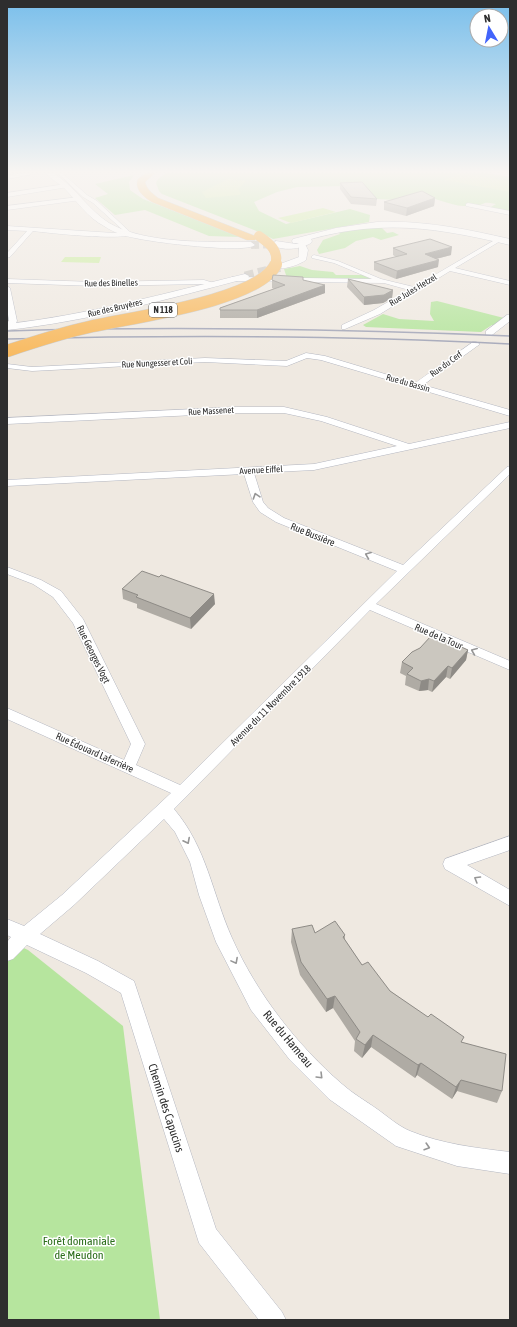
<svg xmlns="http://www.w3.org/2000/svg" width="517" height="1327" font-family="'Asap Condensed',sans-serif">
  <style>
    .green { fill: #b6e59e }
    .pitch { fill: #c9ec9a }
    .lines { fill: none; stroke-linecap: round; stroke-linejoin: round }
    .tertiary-tunnel { stroke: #c8c4bd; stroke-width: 9; stroke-dasharray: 9 4.5; stroke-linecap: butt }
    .secondary-tunnel { stroke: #c8c4bd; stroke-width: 8; stroke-dasharray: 8 4; stroke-linecap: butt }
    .minor-casing { stroke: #b4b7c1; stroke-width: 1 }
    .tertiary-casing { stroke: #b4b7c1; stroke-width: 1 }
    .secondary-casing { stroke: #b4b7c1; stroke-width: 1 }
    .trunk-casing { stroke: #c9c9c9; stroke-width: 1 }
    .minor { fill: #fff; fill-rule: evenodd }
    .tertiary { fill: #fff; fill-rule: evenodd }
    .secondary { fill: #fff; fill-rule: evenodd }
    .trunk { fill: #f8ba60; fill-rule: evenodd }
    .rail { stroke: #a3a6b8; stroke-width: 1.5 }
    .trunk-bridge-far1-casing { stroke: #c9c9c9; stroke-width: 10; stroke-linecap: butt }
    .trunk-bridge-casing { stroke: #c9c9c9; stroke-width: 13; stroke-linecap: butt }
    .trunk-bridge-far1 { stroke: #f8ba60; stroke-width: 10 }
    .trunk-bridge { stroke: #f8ba60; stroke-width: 12 }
    .wall { fill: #afaba4 }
    .shaded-wall { fill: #8e8b86 }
    .building { fill: #cbc7bf; stroke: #8e8b86 }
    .oneway { stroke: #969696 }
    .labels { text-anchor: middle; stroke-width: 3; stroke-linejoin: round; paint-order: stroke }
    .far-street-label { font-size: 9px; fill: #2e2e2e; stroke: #fff }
    .shield { fill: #fff; stroke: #6d6d6d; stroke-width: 1 }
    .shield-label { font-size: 9px; font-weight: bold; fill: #2e2e2e }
    .street-label { font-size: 10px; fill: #2e2e2e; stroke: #fff }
    .near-street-label { font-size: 12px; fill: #2e2e2e; stroke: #fff }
    .near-park-label { font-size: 12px; fill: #2c6e1b; stroke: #fff }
  </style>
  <rect width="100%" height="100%" fill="#efe9e1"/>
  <g class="green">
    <path d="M166 173H487L510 177V212L489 208 496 204C481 201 487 204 476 206 473 207 467 206 464 206 443 206 416 185 398 200L376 199 347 186 297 187 277 192 254 202 259 211 286 224 350 209 370 215 369 222 273 239 259 232 162 194 159 191 156 183 158 179Z"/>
    <polygon points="134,175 129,182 130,190 143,199 240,237 209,236 145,210 115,215 95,198 108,194 95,184"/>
    <polygon points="380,226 387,233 393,232 399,235 381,240 373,237 356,241 345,248 319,254 317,250 323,240 340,234 338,232"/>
    <polygon points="300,266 312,270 333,272 336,275 368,275 372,277 370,279 287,278 284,269"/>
    <polygon points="437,301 504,318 494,325 492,325 481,332 366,327 363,325 383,314 399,319 434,321 430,314 431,302"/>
    <polygon points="7,940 28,950 123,1026 160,1320 7,1320"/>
  </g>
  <g class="pitch">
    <polygon points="461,173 510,181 510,192 444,180"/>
    <polygon points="228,179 246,181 238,189 241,193 239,195 206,198 202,192"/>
    <polygon points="323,208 336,212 291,223 278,218"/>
    <polygon points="65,257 101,257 99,263 61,262"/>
  </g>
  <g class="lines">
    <polyline class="tertiary-tunnel" points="245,276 281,267"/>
    <polyline class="secondary-tunnel" points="251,245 276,244"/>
    <defs>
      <g id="minor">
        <polygon points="28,173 39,173 7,179 7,175"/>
        <path d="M58 173H62L87 195 97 201 132 234C122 241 49 233 33 231L10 257 7 258V253L27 231 7 230V226L114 233 125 232 93 203 83 197Z"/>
        <polygon points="66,184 69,186 68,187 7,197 7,193"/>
        <polygon points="79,197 82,199 81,200 7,210 7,206"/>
        <polygon points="468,203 510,211 510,215 466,206 466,204"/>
        <polygon points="500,237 502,238 502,240 455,268 510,281 510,285 450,271 380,314 345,329 342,329 342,325 374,310 409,290 384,283 232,281 229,279 232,277 372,279 334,263 312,258 312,256 314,255 338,261 381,279 414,287"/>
        <polygon points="7,279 95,282 204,280 217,284 214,286 204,284 95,286 7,283"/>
        <polygon points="7,286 10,288 17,321 15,325 7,326 7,322 9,321 7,308"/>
        <polygon points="507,315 510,315 510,321 492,335 486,335 486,331"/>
        <polygon points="473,342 476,342 480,344 423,385 510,410 510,416 321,360 307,358 287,366 205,362 32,371 7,368 7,364 32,367 205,358 286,361 306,353 325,356 415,383"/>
        <path d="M237 407H284L327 417 409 444 510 422V428L314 470 254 473 263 502 268 508 284 518 403 565 507 467 510 466V474L376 604 510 661V670L370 610 174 809C207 848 212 893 232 938 257 994 297 1045 342 1084 353 1094 366 1101 377 1109 387 1116 398 1126 410 1131 442 1144 476 1148 510 1152V1174L457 1166 396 1146 329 1099 290 1060 251 1010 216 942 199 895 190 862 175 832 164 819 74 905 40 934 98 961 134 981 216 1229 282 1312 286 1320H259L199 1243 121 993 86 973 27 945 13 959 7 961V942L11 937 7 935V919L24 926 62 895 171 793 7 719V708L124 760 131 744 73 623 53 597 33 584 7 574V567L41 580 61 591 83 619 145 744 136 765 180 785 397 571 276 522 260 512 253 502 244 474 7 486V480L314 464 397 446 321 421 284 413H237L7 424V418Z"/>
        <polygon points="510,836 510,850 467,865 510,890 510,906 445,869 443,864 445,859"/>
      </g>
      <g id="tertiary">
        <path d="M299 244H305L308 250 306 260C300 264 288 269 280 268V264L299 257Z"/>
        <path d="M245 274 249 276 248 278C168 299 89 321 7 330V324C88 315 166 293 245 274Z"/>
      </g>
      <g id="secondary">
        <path d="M45 173H53L59 177C77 190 90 211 109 223 145 244 210 242 251 242L255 245C246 254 151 242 135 238 124 236 113 232 104 226 88 218 77 201 64 188 59 183 51 179 45 173Z"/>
        <path d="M377 222C423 220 466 229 510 239V245C438 228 384 219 311 239L312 241 311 243C301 249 281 252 272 244L276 241 296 244 299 243H293L292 241 293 239 336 228Z"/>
      </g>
      <path id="trunk" d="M146 173H155L145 182C147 190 152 193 158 198L255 236 256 238 255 240H247L152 202C144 197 134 189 138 179Z"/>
    </defs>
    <use href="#minor" class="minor-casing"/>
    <use href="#tertiary" class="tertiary-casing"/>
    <use href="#secondary" class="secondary-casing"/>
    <use href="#trunk" class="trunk-casing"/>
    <use href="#minor" class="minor"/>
    <use href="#tertiary" class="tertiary"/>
    <use href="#secondary" class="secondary"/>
    <use href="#trunk" class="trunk"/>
    <g class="rail">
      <path d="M7 331C175 326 342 329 510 336"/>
      <path d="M7 339C175 335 342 335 510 344"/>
    </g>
    <defs>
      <path id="trunk-bridge-far1" d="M259 236C269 243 280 251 275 265"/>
      <path id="trunk-bridge" d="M7 351C34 342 61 333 89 327 127 318 260 301 276 264"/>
    </defs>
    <use href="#trunk-bridge-far1" class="trunk-bridge-far1-casing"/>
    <use href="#trunk-bridge" class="trunk-bridge-casing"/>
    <use href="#trunk-bridge-far1" class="trunk-bridge-far1"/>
    <use href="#trunk-bridge" class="trunk-bridge"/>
  </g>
  <g class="wall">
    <polygon points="340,183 377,199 376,206 351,204 340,189"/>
    <polygon points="435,198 434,206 406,216 384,210 384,202"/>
    <polygon points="393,248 451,255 436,259 438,267 396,279 374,270 374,262 396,257 393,255"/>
    <polygon points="348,279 393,290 392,298 383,303 364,305 347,287"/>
    <polygon points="272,280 303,280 325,293 257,318 220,318 220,308 274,289 272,288"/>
    <polygon points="122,589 215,604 191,629 137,608 137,604 123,599"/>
    <polygon points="442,641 468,650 466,660 450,679 446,677 432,692 428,690 419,691 405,685 406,676 400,673 402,662"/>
    <polygon points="292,929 315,933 345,935 345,940 362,965 390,991 462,1042 502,1091 497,1103 457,1091 452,1099 417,1075 415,1078 371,1047 362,1058 354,1051 355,1041 333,1008 326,1012 300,975 291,942"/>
  </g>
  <g class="shaded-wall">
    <polygon points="435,198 434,206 406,216 407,208"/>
    <polygon points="452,247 451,255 424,262 425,254"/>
    <polygon points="439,260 438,267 396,279 397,271"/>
    <polygon points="325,285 325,293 257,318 257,310"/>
    <polygon points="393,290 392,298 383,303 364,305 364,297"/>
    <polygon points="214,594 215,604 191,629 190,618"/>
    <polygon points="468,650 466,660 450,679 452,668"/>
    <polygon points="448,666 446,677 432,692 434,681"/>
    <polygon points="429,679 428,690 419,691 421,681"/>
    <polygon points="335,996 333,1008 326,1012 327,999"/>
    <polygon points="373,1035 371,1047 362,1058 365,1045"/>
    <polygon points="421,1063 417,1075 415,1078 418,1065"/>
    <polygon points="461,1080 457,1091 452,1099 456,1087"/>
  </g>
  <g class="building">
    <polygon points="362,182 377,199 351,197 340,183"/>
    <polygon points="422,191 435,198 407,208 384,202"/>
    <polygon points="430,239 452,247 425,254 439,260 397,271 374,262 407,254 393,248"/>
    <polygon points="273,275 303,277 303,280 325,285 257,310 220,310 220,308 285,285 272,280"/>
    <polygon points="348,279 393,290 384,295 364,297"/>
    <polygon points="142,571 159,577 161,575 214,594 190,618 136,597 138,595 122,589"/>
    <polygon points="431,636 442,641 444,639 468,650 452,668 448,666 434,681 429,679 421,681 407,674 413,668 402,662 412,652 420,648"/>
    <polygon points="335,921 345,935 343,937 362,965 368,962 390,991 428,1017 431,1014 464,1037 461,1042 506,1054 502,1091 461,1080 456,1087 421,1063 418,1065 373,1035 365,1045 356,1039 360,1032 335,996 327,999 301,962 292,929 312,925 315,933"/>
  </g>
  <defs><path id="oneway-chevron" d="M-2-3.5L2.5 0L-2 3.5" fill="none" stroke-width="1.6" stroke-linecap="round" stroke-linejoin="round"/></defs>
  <g class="oneway">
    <use href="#oneway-chevron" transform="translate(256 496) rotate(-108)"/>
    <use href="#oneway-chevron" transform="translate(368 555) rotate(-158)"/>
    <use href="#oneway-chevron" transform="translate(474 651) rotate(-157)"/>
    <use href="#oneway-chevron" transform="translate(187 841) rotate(63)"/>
    <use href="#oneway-chevron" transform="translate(477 879) rotate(-149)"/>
    <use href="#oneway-chevron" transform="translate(235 961) rotate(62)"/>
    <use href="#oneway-chevron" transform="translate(320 1076) rotate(45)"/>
    <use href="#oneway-chevron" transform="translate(427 1147) rotate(17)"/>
  </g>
  <linearGradient id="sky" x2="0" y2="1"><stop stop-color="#7abfeb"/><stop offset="0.48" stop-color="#f8f5f2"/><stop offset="1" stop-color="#f8f5f2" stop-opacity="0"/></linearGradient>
  <rect width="517" height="358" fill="url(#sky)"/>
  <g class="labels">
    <g class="far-street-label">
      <text transform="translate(111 283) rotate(-1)" y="3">Rue des Binelles</text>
      <text transform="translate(413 290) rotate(-31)" y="3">Rue Jules Hetzel</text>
      <text transform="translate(115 308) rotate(-13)" y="3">Rue des Bruyères</text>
      <text transform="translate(157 363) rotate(-3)" y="3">Rue Nungesser et Coli</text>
      <text transform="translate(446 364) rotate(-36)" y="3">Rue du Cerf</text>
      <text transform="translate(408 383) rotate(16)" y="3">Rue du Bassin</text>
      <text transform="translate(211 411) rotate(-3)" y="3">Rue Massenet</text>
      <text transform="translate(261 470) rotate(-3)" y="3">Avenue Eiffel</text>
    </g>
    <rect class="shield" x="149" y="303" width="28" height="14" rx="3"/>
    <g class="shield-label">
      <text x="163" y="313">N 118</text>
    </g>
    <g class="street-label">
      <text transform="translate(313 534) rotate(22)" y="4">Rue Bussière</text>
      <text transform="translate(439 636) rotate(23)" y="4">Rue de la Tour</text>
      <text transform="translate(94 654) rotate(64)" y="4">Rue Georges Vogt</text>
      <text transform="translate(270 705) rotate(-45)" y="4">Avenue du 11 Novembre 1918</text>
      <text transform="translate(95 752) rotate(24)" y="4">Rue Édouard Laferrière</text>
    </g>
    <g class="near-street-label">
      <text transform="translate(288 1039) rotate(50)" y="4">Rue du Hameau</text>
      <text transform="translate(166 1108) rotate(72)" y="4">Chemin des Capucins</text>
    </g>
    <g class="near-park-label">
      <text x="79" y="1245">Forêt domaniale<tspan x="79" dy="14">de Meudon</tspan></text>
    </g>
  </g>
  <rect width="517" height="1327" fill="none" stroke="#2e2e2e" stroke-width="16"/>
  <g transform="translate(489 28) rotate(350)"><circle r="19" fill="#ffffff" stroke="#ababab"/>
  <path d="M0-3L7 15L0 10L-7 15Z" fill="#4264fb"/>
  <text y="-6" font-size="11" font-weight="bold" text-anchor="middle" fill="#2e2e2e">N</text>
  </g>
</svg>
